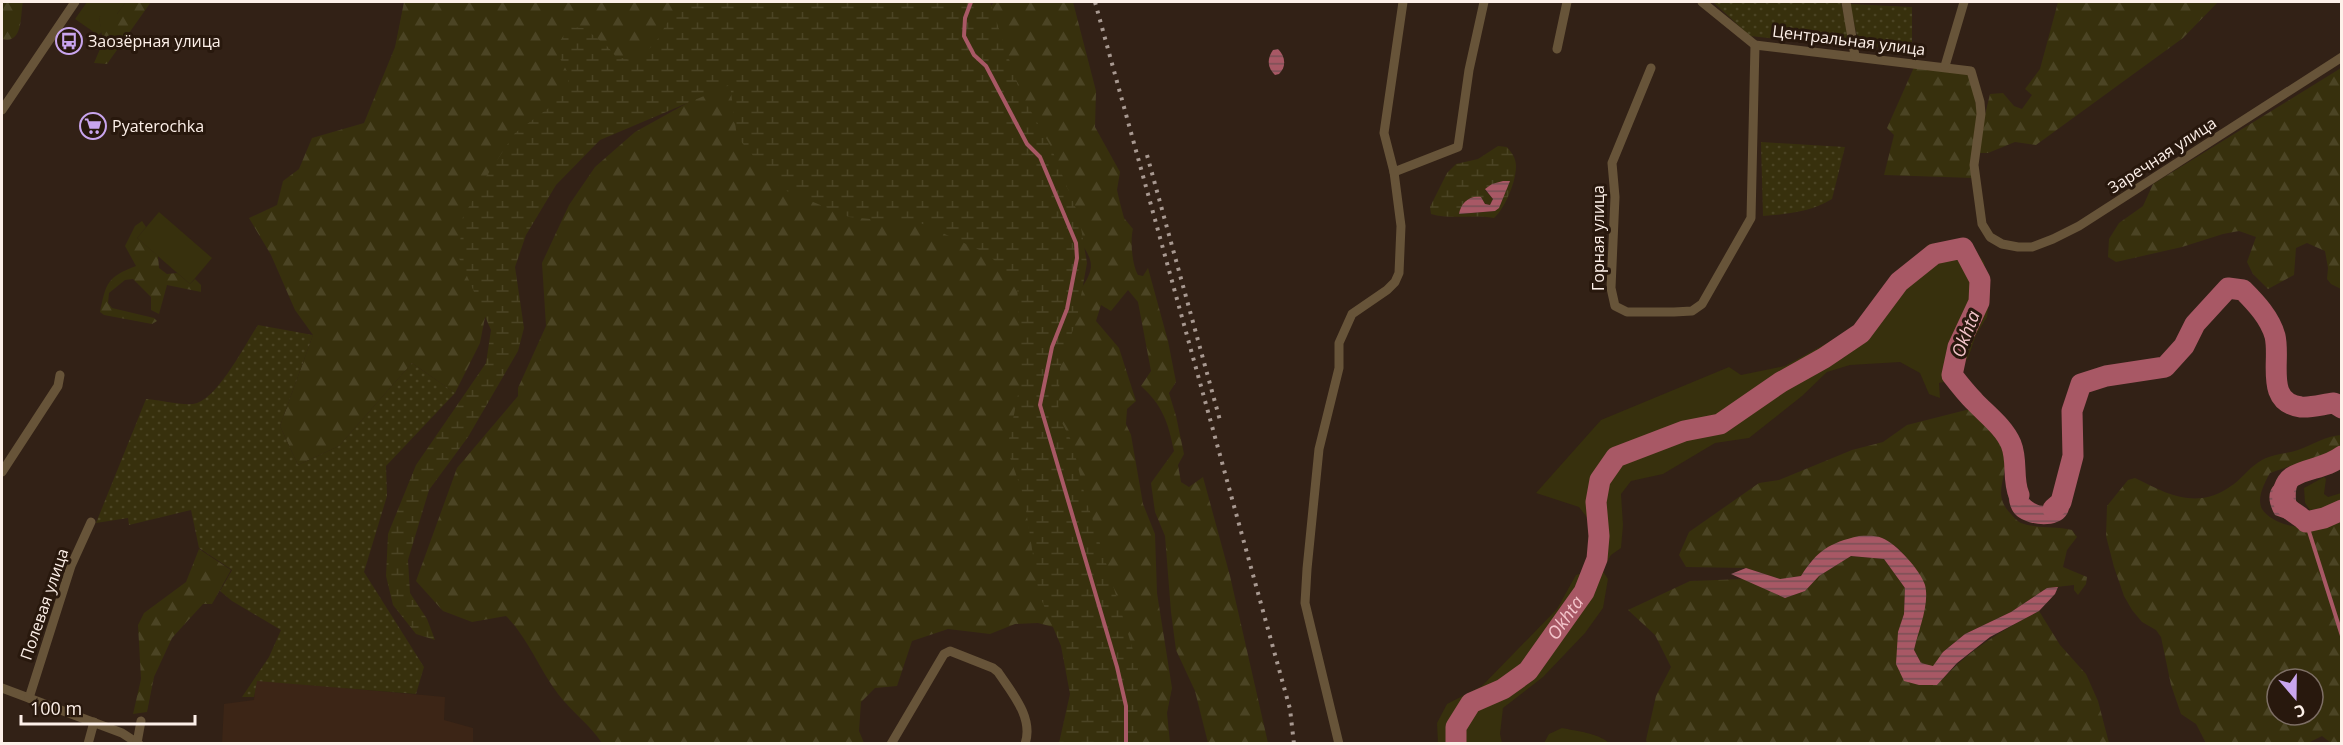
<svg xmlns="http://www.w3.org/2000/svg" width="2343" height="745" font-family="'Open Sans',sans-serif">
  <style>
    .built { fill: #3c2516 }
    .green { fill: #37300d }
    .forest { fill: url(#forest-firs); fill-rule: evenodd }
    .wetland { fill: url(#wetland-marsh); fill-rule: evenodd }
    .garden { fill: url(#garden-dots) }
    .water { fill: url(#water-rules) }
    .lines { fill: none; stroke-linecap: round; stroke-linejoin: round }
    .stream { stroke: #a85865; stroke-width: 4 }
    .river { stroke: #a85865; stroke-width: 21 }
    .street { stroke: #675439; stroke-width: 9 }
    .rail { stroke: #a89991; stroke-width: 4; stroke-dasharray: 3 6; stroke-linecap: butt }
    .labels { text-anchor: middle; stroke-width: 6; stroke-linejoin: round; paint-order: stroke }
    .street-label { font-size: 16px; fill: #fdf0e9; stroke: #28180d }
    .poi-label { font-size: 16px; fill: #fdf0e9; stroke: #28180d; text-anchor: start }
    .water-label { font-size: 18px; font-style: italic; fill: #f4c5cb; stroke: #28180d }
  </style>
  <defs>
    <pattern id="forest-firs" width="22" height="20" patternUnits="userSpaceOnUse" patternTransform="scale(1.5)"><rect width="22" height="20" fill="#37300d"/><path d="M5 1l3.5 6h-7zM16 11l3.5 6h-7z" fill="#4b4424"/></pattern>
    <pattern id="wetland-marsh" width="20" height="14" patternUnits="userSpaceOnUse" patternTransform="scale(1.5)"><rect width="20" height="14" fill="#37300d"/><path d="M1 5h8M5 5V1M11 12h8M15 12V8" fill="none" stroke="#4b4424"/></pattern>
    <pattern id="garden-dots" width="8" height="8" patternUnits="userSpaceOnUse" patternTransform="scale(1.5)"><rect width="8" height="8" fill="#37300d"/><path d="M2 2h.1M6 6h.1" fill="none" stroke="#4b4424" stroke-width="1.8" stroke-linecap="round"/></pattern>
    <pattern id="water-rules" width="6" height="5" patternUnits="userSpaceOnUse" patternTransform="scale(1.5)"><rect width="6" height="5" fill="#a85865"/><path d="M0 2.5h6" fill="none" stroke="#7a5056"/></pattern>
  </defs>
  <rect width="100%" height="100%" fill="#322116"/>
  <polygon class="built" points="256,680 445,697 444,720 473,728 473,743 222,744 224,704 254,700"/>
  <g class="green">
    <polygon points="87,2 126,2 117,14 99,17 102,32 98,35 75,19"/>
    <polygon points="159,212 212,258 190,284 137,238"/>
    <polygon points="1953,242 1972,247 1984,262 1990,292 1987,317 1976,335 1968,358 1949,381 1939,383 1940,398 1929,394 1920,373 1900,362 1850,365 1827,372 1802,396 1749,438 1715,443 1663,474 1631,481 1621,494 1623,525 1621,548 1611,555 1602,570 1608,579 1603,608 1585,633 1543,677 1503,708 1500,734 1502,743 1438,743 1437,723 1447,704 1482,686 1557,609 1576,575 1593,570 1588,559 1589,520 1579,507 1536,493 1601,420 1729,367 1741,375 1785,366 1829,342 1854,327 1894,278 1929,244"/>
    <polygon points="2324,477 2326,479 2324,494 2328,497 2341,493 2341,503 2327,508 2310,510 2305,503 2304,488"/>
    <path d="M1562 728C1576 731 1598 733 1609 743H1544L1549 734Z"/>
  </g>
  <g class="forest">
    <path d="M2 2H23C20 13 24 45 2 39Z"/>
    <polygon points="126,2 151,2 107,64 94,63 103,42 99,17 109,12 117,14"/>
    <polygon points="404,2 732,2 506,209 480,343 455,393 412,363 339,446 298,465 280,426 313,335 295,310 271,255 249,218 277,205 283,181 299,169 312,138 364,123 395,47"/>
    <path d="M994 2H1073L1096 91 1095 127 1120 172 1117 190 1120 203 1124 218 1133 229C1130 240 1132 265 1138 275L1143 276 1148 268 1168 341 1176 382 1169 393 1176 416 1184 454 1178 465 1181 482 1189 487 1203 477 1230 576 1268 743H1208L1195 691 1176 650 1171 612 1165 536 1155 512 1151 483 1174 451C1168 422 1163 406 1141 386L1151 371 1138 302 1128 290 1111 311 1101 305 1096 321 1119 348 1136 401 1127 409 1126 424 1131 435 1143 504 1155 534 1157 593 1172 688 1167 713 1170 743H1104L1069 631 1038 623 1015 624 990 634 948 629 912 641 897 686 875 688 861 702 859 731 864 743H602C590 725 572 712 558 694 539 669 528 638 506 616L472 622 443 611 416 581 457 468 518 396V388L546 326 542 263 569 205 595 167 635 132 700 96 752 62 1081 289C1095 268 1094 261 1079 240L982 17Z"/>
    <polygon points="2058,2 2218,2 2183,38 2036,145 2015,142 1988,153 1980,153 1977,148 1990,94 2003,93 2014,106 2022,109 2032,95 2025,89 2040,69"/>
    <polygon points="1915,65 1967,72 1973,90 1978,115 1973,178 1884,175 1894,135 1887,128"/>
    <polygon points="2341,68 2341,289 2331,284 2327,279 2328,268 2325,251 2307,243 2296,248 2294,275 2268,289 2253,274 2247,262 2256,237 2239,231 2223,234 2182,247 2116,262 2108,257 2109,239 2119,223 2143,206 2153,184"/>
    <path d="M142 221 146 227 137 238 158 256 159 268 167 274 177 273 190 284 195 279 201 285V292L167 285 159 314 151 310V297L133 279 125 280 109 293 108 303 112 308 154 318 157 321 152 324 104 315 100 312C106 283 107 277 136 266L125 246 135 226Z"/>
    <path d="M1970 409C1976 413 1986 416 1990 422 1996 430 2004 446 2005 456 2008 479 1991 494 2011 514 2014 517 2017 521 2021 523 2038 529 2055 526 2072 530L2077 537 2067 550 2063 567 2087 577 2086 584 2078 595 2074 590V585L2047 588 2011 612 1965 634 1943 652 1934 667 1921 663 1914 650 1925 603 1913 566 1898 548 1882 538 1811 561 1801 576 1780 579 1746 568 1686 567 1679 555 1689 532 1759 483 1779 480 1852 450 1883 442 1907 425Z"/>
    <path d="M2341 435V450L2333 457H2317L2270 473C2265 482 2256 498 2262 509 2270 522 2295 529 2309 527 2319 526 2330 520 2341 519V743H2331L2322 736 2308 743H2206L2196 724 2181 714 2171 685 2161 637 2156 630 2142 622 2132 610 2124 596 2114 567 2106 536 2107 506 2128 480 2135 478C2169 495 2198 511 2234 484 2244 476 2251 466 2262 460 2273 454 2286 454 2298 450 2312 445 2326 436 2341 435ZM2277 679H2313V715H2277Z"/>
    <polygon points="199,549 231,570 212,604 203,604 172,638 154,677 147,712 133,714 141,679 138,625 144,613 186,582"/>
    <path d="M1851 556 1884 559 1905 588 1904 614 1898 633 1937 685C1970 649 1996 634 2039 611L2060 645 2086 674 2098 701 2109 743H1647L1646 740 1656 696 1671 667 1655 635 1628 610 1690 581 1744 579 1785 598 1805 591 1819 576Z"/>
  </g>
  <g class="wetland">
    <polygon points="679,2 990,2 1020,92 1050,145 1079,216 1087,263 1077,318 1060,368 1058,415 1072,442 1084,492 1138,666 1137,743 1059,743 1070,694 1061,646 1039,594 1024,497 1007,449 1022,375 1017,283 988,254 923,224 849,217 782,189 737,137 730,85 600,140 556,185 526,235 515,267 524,328 518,351 468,437 429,490 408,560 410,593 427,619 435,640 416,634 393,605 386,576 388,534 416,465 486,363 491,330 459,258 462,219 484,180 515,133 554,104 568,86 568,73 555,49 569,27 584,28 608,47 616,57 637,61 656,42"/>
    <path d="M1498 146 1507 147C1510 151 1514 155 1515 160 1520 174 1505 209 1494 218 1473 214 1451 220 1431 214L1430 207 1447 173 1456 164 1478 159ZM1510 181 1495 211 1460 214 1481 197 1485 204 1490 205 1493 199 1485 190Z"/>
  </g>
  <g class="garden">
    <polygon points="1713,2 1841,3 1849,37 1845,46 1840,46 1750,36"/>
    <polygon points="1850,4 1912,7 1912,50 1859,45"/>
    <path d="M1761 142 1845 147 1832 199C1811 212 1787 214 1763 216Z"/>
    <path d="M258 325 313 335 280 426 298 465 339 446 412 363 455 393 386 466 387 496 364 572 424 667 416 694 257 681 254 697H242L269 657 281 630 232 601 220 591 232 570 199 548 191 510 129 525 128 518 96 523 146 399C161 400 178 405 193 404 217 401 245 344 258 325Z"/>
  </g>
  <g class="water">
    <path d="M1278 49C1285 56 1287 66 1279 74L1275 75C1267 67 1267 59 1273 50Z"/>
    <path d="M1503 181H1510L1499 208 1495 211 1459 214C1461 203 1469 195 1481 197L1485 204 1490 205 1493 199 1485 189 1492 184Z"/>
    <path d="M2015 467C2021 498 2043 526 2066 486 2067 494 2072 506 2067 514 2058 529 2028 526 2016 515 2004 503 2009 481 2015 467Z"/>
    <path d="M2308 472C2296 482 2294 491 2297 506L2314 521 2286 519 2275 515C2258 485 2283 476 2308 472Z"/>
    <path d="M1859 536C1866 536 1875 535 1882 538 1896 543 1921 571 1925 585 1930 604 1918 631 1914 650L1921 663 1933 666 1943 652 1965 634 2011 612 2047 588 2058 587 2055 594 2039 611 1990 637 1957 663 1937 685H1919L1904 681 1896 664 1898 632 1904 614 1905 588 1884 559 1851 556 1819 576 1805 591 1785 598 1731 574 1746 568 1780 579 1801 576C1818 550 1829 543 1859 536Z"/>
  </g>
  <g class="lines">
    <g class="stream">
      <polyline points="971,2 965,18 964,36 974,55 986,66 1027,144 1040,157 1076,243 1077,258 1067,309 1052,347 1040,405 1117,667 1126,706 1126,744"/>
      <polyline points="2306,522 2342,636"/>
    </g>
    <g class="river">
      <path d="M2342 456C2327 468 2306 468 2292 477 2285 482 2280 495 2284 503 2288 511 2300 515 2306 522L2324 518 2342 510"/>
      <path d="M2053 509 2061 502 2073 456 2072 411 2081 384 2106 376 2165 367 2184 346 2195 324 2228 288 2243 290C2256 303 2270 318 2275 336 2281 361 2264 402 2301 407 2311 408 2324 404 2334 403L2342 408"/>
      <path id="s1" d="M1456 744V727L1471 703 1503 689 1528 671 1584 592 1597 559 1599 536 1596 502 1600 480 1616 457 1684 431 1720 424 1781 382 1824 358 1861 333 1899 282 1934 254 1963 248 1980 280 1979 302 1958 347 1952 375C1959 384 1966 393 1974 401 1986 414 2004 427 2011 444 2018 461 2012 479 2019 495"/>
    </g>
    <g class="street">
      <polyline points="1702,2 1755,45 1971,71 1980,102 1981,114 1974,165 1982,224 1990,237 2002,244 2018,247 2032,247 2053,239 2079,226 2342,57"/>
      <polyline points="1846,2 1855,56"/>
      <polyline points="1557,49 1567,2"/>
      <polyline points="1945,66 1964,2"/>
      <polyline points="1651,68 1612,163 1615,197 1611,288 1615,306 1627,312 1674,312 1692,311 1702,304 1751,218 1755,45"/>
      <polyline points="2,110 75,2"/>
      <polyline points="1394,172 1458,147 1469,70 1484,2"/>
      <polyline points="2,472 58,386 60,375"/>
      <polyline points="2,688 122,733 139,744"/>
      <polyline points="29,698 71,566 91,522"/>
      <polyline points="137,743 141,721"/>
      <polyline points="88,744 94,722"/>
      <path d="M891 744 944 654 950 651 993 668 998 672C1012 693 1034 718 1025 744"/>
      <polyline points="1339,744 1305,603 1307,569 1319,449 1339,368 1339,343 1352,314 1387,290 1395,282 1399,273 1401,226 1394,172 1384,133 1403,2"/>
    </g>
    <g class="rail">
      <polyline points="1095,2 1290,709 1294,744"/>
      <polyline points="1147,155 1221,424"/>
    </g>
  </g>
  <defs>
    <symbol id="bus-ring" viewBox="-11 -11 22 22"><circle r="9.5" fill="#28180d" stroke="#c9a5ee" stroke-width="1.5"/><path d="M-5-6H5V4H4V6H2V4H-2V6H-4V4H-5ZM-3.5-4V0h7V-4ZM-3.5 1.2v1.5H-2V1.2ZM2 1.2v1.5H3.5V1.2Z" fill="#c9a5ee"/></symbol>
    <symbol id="supermarket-ring" viewBox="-11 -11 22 22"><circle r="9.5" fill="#28180d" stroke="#c9a5ee" stroke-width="1.5"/><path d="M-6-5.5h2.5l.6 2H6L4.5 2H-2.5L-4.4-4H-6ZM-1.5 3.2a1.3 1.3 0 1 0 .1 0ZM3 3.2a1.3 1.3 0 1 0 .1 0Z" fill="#c9a5ee"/></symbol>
  </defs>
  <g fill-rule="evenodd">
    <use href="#bus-ring" x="54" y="26" width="30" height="30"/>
    <use href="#supermarket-ring" x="78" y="111" width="30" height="30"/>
  </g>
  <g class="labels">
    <g class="street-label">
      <text transform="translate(1849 40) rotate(7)" y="6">Центральная улица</text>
      <text transform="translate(2162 155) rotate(-33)" y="6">Заречная улица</text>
      <text transform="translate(1598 238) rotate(-90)" y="6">Горная улица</text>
      <text transform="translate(44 604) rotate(-71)" y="6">Полевая улица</text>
    </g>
    <g class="poi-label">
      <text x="88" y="47">Заозёрная улица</text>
      <text x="112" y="132">Pyaterochka</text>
    </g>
    <g class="water-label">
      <text transform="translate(1966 334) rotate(-69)" y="6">Okhta</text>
      <text dy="6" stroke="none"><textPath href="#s1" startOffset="176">Okhta</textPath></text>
    </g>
  </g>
  <rect width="2343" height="745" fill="none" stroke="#fdf0e9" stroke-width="6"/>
  <g transform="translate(2295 697) rotate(160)"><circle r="28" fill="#28180d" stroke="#7d6e65" stroke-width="1.5"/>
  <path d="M0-4.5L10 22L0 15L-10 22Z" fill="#c9a5ee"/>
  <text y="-9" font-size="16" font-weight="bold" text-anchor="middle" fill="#fdf0e9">С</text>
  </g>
  <path d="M21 715v9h174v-9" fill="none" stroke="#fdf0e9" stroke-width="3"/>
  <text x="30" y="715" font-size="18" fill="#fdf0e9" stroke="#28180d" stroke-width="4.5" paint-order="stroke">100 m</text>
</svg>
